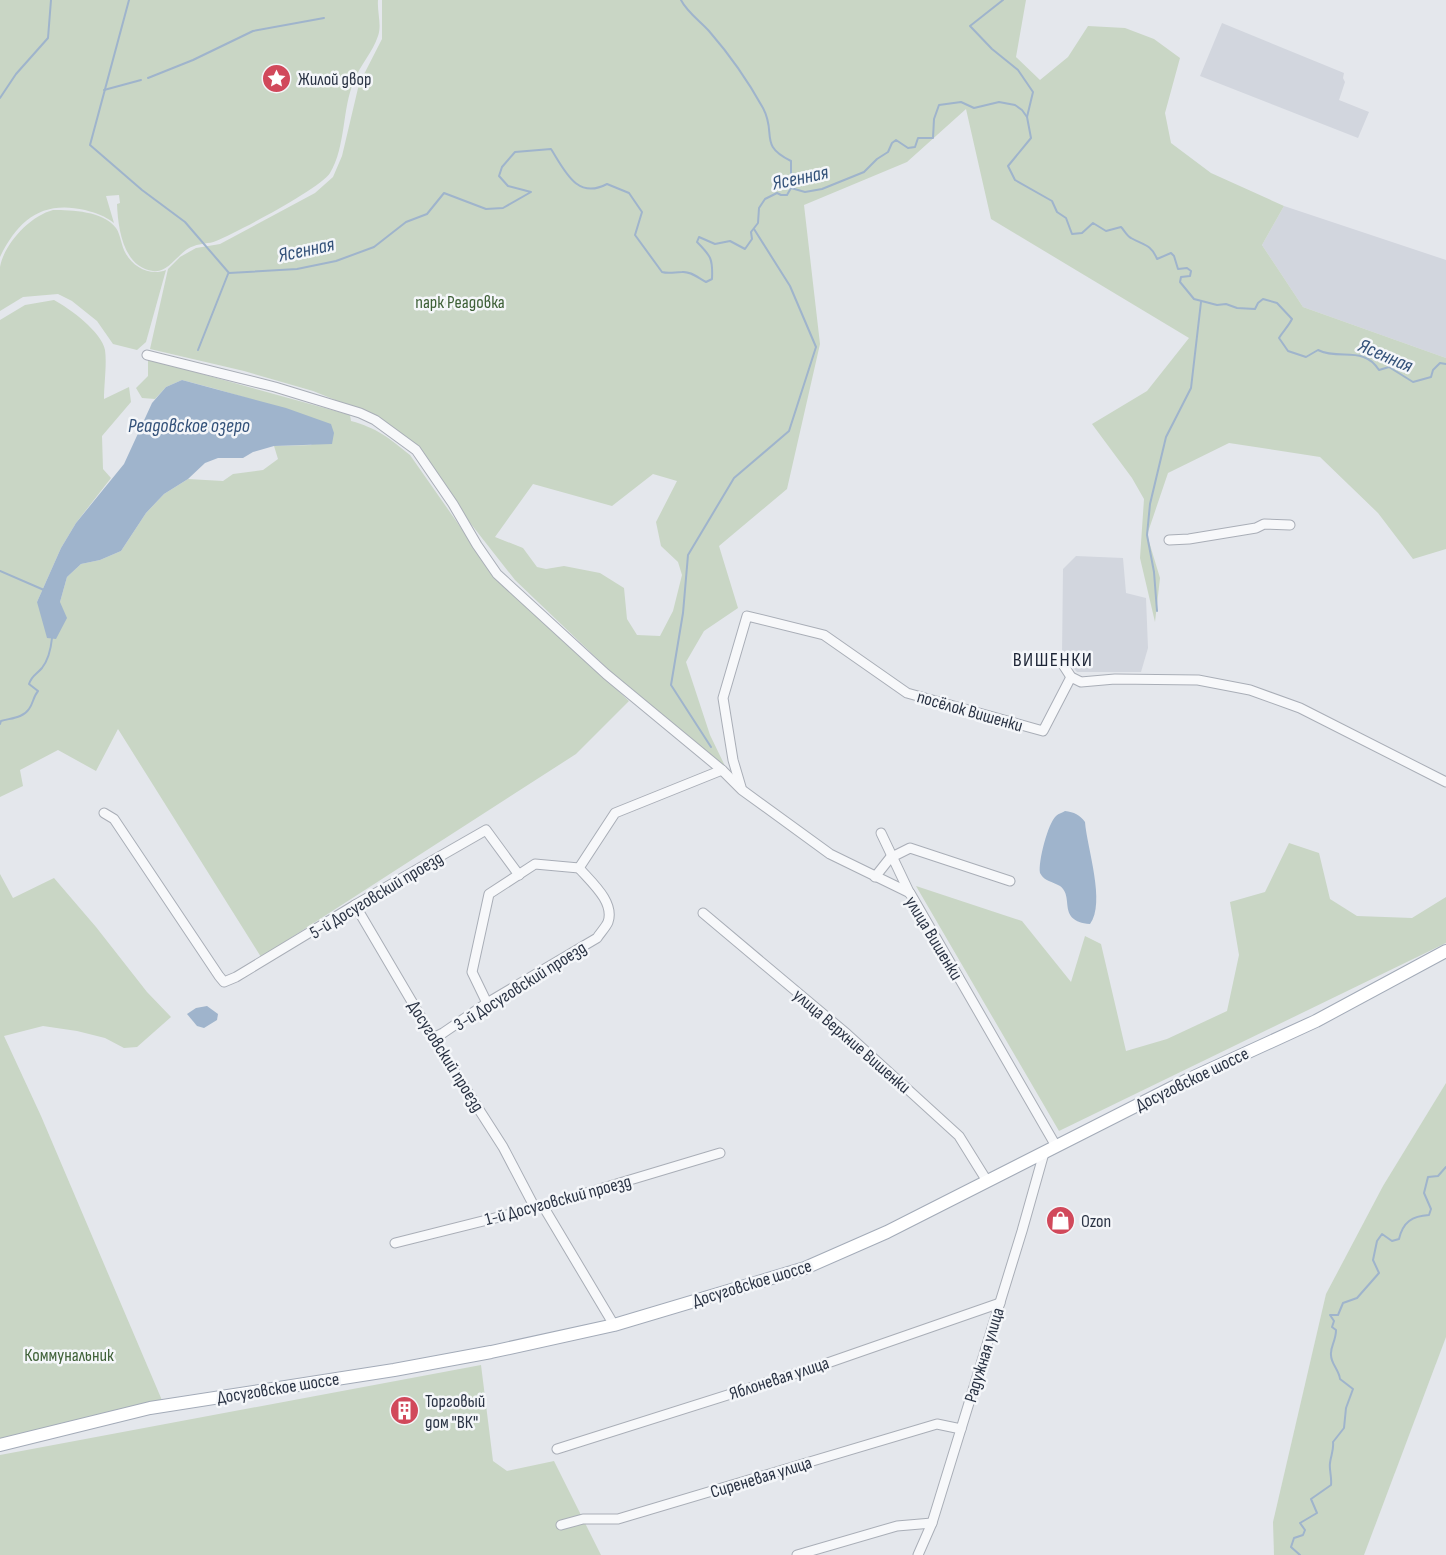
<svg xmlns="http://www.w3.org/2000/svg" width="1446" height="1555" font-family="'Sofia Sans Condensed',sans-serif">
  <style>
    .built { fill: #d2d6de }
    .green { fill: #c9d6c5; fill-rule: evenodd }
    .water { fill: #9fb4cc }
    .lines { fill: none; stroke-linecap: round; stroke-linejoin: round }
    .stream { stroke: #9fb4cc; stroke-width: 2 }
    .minor-casing { stroke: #a9aeb7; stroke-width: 11 }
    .major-casing { stroke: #a3abb8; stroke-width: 14 }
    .minor { stroke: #f7f8fa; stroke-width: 9 }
    .major { stroke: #fff; stroke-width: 12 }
    .labels { text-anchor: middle; stroke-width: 5; stroke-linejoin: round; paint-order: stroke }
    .poi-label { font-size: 18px; fill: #2b3445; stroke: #f4f6f9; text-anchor: start }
    .park-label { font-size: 18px; fill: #3f6138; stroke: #f4f6f9 }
    .street-label { font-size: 18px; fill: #2b3445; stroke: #f4f6f9 }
    .water-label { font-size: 20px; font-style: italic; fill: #34527a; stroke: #f4f6f9 }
    .neighbourhood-label { font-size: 20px; letter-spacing: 1.5px; fill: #1d2536; stroke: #f4f6f9 }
  </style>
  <rect width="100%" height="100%" fill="#e4e7ec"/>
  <g class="built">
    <polygon points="1222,23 1344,73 1343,78 1345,82 1339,100 1369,112 1358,138 1200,76"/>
    <polygon points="1284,206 1446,260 1446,358 1303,307 1262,245"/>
    <polygon points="1076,556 1123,558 1126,593 1146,598 1148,648 1141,672 1077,672 1062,656 1063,569"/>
  </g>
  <g class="green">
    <path d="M0 0H378C377 12 382 25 378 36 373 52 360 65 354 81 342 108 346 147 330 173 321 188 236 233 216 241 209 244 201 243 194 246 179 250 169 274 153 271 123 267 118 228 117 204L120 203 119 195 106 196 114 223C105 216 96 213 85 210 42 200 18 220 0 257Z"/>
    <path d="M382 0H1026L1016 57 1040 80 1068 57 1088 26 1125 28 1154 39 1180 58 1165 113 1171 143 1211 173 1284 206 1262 245 1303 307 1446 358V549L1413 559 1378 513 1320 457 1229 443 1168 473 1147 535 1160 578 1155 622 1140 558 1144 499 1132 478 1092 424 1147 391 1189 338 991 219 966 109 907 162 804 205 820 344 787 489 719 546 738 608 704 631 686 662 710 735 726 768 632 692 515 580 460 510 417 449 365 412 313 391 244 371 150 349 168 269 180 257 196 248 220 244 315 193 333 177 342 156 359 84 382 39ZM653 474 677 481 656 522 661 546 678 562 682 575 673 611 660 636 637 635 627 619 624 588 600 573 564 566 546 569 537 567 523 548 495 537 533 484 612 506Z"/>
    <path d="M53 210C72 210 103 211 116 228 121 235 121 246 126 254 134 268 151 276 166 270L146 342 137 350 113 344 97 321 72 301 58 294 23 297 0 311C0 297 0 281 0 267 4 244 30 216 53 210Z"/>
    <path d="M54 300C69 308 102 332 105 350 107 364 104 384 104 399L129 387 131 402 102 436 103 469 111 478 76 523 61 548 37 602H60L67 577 81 564 100 560 121 551 146 513 164 494 188 479 223 481 233 474 263 470 278 459 274 446 312 445 250 399 216 389 182 380 166 387 155 399 142 398 136 388 148 376V359L350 415 351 421C377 428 389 438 410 455L494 575 629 701 576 754 261 957 118 729 96 771 58 750 20 770 23 786 0 797V320L25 305Z"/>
    <polygon points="1289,843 1319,853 1330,899 1357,916 1412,918 1446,897 1446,943 1059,1131 916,886 1022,921 1071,982 1085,936 1101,944 1126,1051 1167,1039 1227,1011 1239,955 1230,902 1265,892"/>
    <polygon points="0,874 13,898 54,878 96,927 147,992 171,1017 137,1047 124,1048 105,1038 77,1031 43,1026 4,1036 41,1116 164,1405 0,1439"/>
    <polygon points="1446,1083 1446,1337 1364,1555 1274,1555 1273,1522 1326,1294 1383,1186"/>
    <polygon points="481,1365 493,1461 507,1471 554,1461 601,1555 0,1555 0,1455"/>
  </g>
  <g class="water">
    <polygon points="182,380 286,408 331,424 334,433 332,444 274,446 253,452 243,458 218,458 205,463 188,479 164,494 146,513 121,551 100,560 81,564 67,577 60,602 67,618 56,639 47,638 37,602 61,548 76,523 124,464 152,403 166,387"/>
    <path d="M1065 811C1074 812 1080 815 1085 822 1087 848 1106 903 1090 924 1056 921 1075 897 1060 886 1052 881 1045 882 1040 873 1038 862 1048 823 1056 816 1059 813 1062 813 1065 811Z"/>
    <polygon points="207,1006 218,1014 217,1020 204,1028 197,1026 187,1014 196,1008"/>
  </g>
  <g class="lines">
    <g class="stream">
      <path d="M129 0 90 145 142 190 185 222 229 273 297 269 336 261 374 247 406 222 427 214 444 193 486 209 503 208 531 192 508 186 499 176 502 167 515 152 551 149C565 171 577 200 607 184L629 193 642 212 635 235 662 272C669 274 675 272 682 272 691 271 698 278 706 282L712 279C713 259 711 256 697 242L699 237 715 244 730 241 745 249 752 239 751 232 758 223 759 208 765 199 777 193 781 195H787L791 188 805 192 822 189 864 172 877 159 888 152 892 143 896 140 908 148 915 147 918 138H933L934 119 939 105 961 102 974 108 999 102 1015 105 1022 110 1027 117 1031 138 1008 166 1015 180 1052 201 1057 212 1066 218 1072 234 1082 233 1093 223 1106 231 1121 227C1124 230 1127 236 1131 238 1143 245 1151 244 1157 259L1171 253 1174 256 1178 269 1187 268 1191 271 1190 276 1181 277 1180 282 1194 299 1217 305 1226 304 1237 308 1255 309 1258 303 1263 299 1277 303 1292 319C1288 327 1283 331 1279 338L1288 351 1306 357 1318 350C1340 361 1363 345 1379 370L1389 367 1413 382 1431 377 1433 370 1440 363 1446 364"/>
      <path d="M681 0C687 12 700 21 709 31 729 54 748 81 763 108 777 134 758 145 791 161V187"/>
      <polyline points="1003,0 970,26 992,49 1018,70 1033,92 1027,117"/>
      <polyline points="148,78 193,60 253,31 324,18"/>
      <polyline points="104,90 141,80"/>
      <polyline points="0,98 16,74 48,38 51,0"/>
      <polyline points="198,350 228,274"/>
      <polyline points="0,571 44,590"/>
      <polyline points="1157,611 1154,572 1147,535 1150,504 1166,437 1191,388 1201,302"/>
      <path d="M0 724 1 721C11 718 23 718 29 709 33 704 33 697 38 691L29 684C32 675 36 675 42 668 49 659 51 648 52 638"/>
      <polyline points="711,747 671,685 683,613 688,555 734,478 789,431 816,347 790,286 754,229"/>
      <path d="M1300 1555 1291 1547 1294 1538 1303 1535 1305 1530 1300 1523 1317 1513 1311 1499 1331 1485C1332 1477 1329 1470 1330 1463 1331 1455 1334 1450 1333 1442L1344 1428 1346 1408 1353 1389 1340 1379C1339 1370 1331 1364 1331 1355 1330 1347 1336 1341 1336 1330L1332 1327 1334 1321 1330 1315H1338L1343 1303 1357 1298 1379 1273 1373 1260 1377 1241 1382 1234 1392 1241 1399 1239C1403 1222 1412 1216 1429 1215L1431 1209 1424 1193 1428 1177 1438 1176 1446 1167"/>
    </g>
    <defs>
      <g id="minor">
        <polyline points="147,355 275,387 360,413 375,420 416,450 453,504 477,545 497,574 606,674 722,770 742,790 830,854 910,893 1056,1146"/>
        <polyline points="1169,540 1189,539 1256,528 1264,524 1290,525"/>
        <polyline points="1062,663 1071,677 1081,682 1115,679 1198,680 1250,690 1300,708 1446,782"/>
        <polyline points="741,787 733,760 723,698 747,616 824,635 907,693 1043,731 1071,677"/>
        <polyline points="104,813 114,819 219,976 224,982 236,977 355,905 486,830 519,875"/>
        <polyline points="881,833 910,894"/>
        <polyline points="579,868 615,813 722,770"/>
        <polyline points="875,877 890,858 910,848 1010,881"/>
        <polyline points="355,905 435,1041 503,1147 535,1208"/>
        <polyline points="703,913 847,1034 959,1136 987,1181"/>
        <polyline points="487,1003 472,972 489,894 535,864 579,868"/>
        <path d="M433 1038 443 1033 487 1003 597 938C600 933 606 927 608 922 615 902 591 882 579 868"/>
        <polyline points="543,1206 614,1325"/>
        <polyline points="395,1243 543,1206 720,1153"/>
        <polyline points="557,1449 816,1367 1000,1303"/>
        <polyline points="561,1525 583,1519 618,1519 937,1424 961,1429"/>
        <polyline points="797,1555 897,1526 932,1523"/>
        <polyline points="918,1555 932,1523 1022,1231 1044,1153"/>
      </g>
      <polyline id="major" points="0,1445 150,1408 394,1370 491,1352 614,1325 805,1268 887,1232 1187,1080 1316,1021 1446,951"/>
    </defs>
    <use href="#minor" class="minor-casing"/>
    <use href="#major" class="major-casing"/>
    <use href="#minor" class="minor"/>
    <use href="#major" class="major"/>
  </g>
  <defs>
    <symbol id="sight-disc" viewBox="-11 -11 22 22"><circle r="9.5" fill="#d1495b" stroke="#f4f6f9"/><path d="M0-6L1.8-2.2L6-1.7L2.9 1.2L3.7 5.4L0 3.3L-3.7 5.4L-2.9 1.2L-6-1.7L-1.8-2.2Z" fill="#fff"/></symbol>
    <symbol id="shop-disc" viewBox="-11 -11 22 22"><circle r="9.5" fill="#d1495b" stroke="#f4f6f9"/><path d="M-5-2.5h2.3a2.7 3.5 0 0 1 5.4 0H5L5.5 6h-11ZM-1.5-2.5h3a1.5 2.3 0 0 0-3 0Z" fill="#fff"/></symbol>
    <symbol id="building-disc" viewBox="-11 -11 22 22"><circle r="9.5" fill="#d1495b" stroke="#f4f6f9"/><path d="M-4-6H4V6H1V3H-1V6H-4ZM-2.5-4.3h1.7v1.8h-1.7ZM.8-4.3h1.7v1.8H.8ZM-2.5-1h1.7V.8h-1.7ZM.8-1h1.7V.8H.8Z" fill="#fff"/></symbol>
  </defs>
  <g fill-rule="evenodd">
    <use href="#sight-disc" x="260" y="62" width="33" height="33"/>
    <use href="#shop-disc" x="1044" y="1204" width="33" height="33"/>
    <use href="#building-disc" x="388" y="1394" width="33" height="33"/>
  </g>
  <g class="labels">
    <g class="poi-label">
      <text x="298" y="85">Жилой двор</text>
      <text x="1081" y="1227">Ozon</text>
      <text x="425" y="1407">Торговый<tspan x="425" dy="21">дом "ВК"</tspan></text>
    </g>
    <g class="park-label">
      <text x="460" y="308">парк Реадовка</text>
      <text x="69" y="1361">Коммунальник</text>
    </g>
    <g class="street-label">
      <text transform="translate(970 711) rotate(16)" y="6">посёлок Вишенки</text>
      <text transform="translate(376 895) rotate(-31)" y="6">5-й Досуговский проезд</text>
      <text transform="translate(934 938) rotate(59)" y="6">улица Вишенки</text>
      <text transform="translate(520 986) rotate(-32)" y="6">3-й Досуговский проезд</text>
      <text transform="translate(852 1041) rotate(41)" y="6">улица Верхние Вишенки</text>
      <text transform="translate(446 1056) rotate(58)" y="6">Досуговский проезд</text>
      <text transform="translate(1192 1079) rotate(-26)" y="6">Досуговское шоссе</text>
      <text transform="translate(558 1200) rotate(-15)" y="6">1-й Досуговский проезд</text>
      <text transform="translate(752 1283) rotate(-17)" y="6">Досуговское шоссе</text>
      <text transform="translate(984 1355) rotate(-73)" y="6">Радужная улица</text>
      <text transform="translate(779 1378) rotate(-18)" y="6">Яблоневая улица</text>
      <text transform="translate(278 1388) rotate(-9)" y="6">Досуговское шоссе</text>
      <text transform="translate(761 1477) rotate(-17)" y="6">Сиреневая улица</text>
    </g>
    <g class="water-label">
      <text transform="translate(800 177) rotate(-12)" y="7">Ясенная</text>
      <text transform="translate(306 249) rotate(-12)" y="7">Ясенная</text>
      <text transform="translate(1386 355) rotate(23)" y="7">Ясенная</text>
      <text x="189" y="432">Реадовское озеро</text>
    </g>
    <g class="neighbourhood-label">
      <text x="1053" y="666">ВИШЕНКИ</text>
    </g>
  </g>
</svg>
